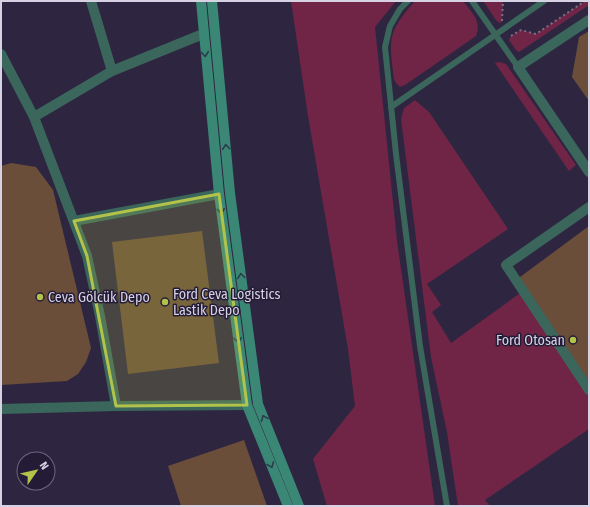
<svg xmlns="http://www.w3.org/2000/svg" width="590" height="507" font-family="'Fira Sans Condensed',sans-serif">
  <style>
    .green { fill: #702546 }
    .building { fill: #6b4e39 }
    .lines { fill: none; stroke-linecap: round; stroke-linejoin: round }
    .path { stroke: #777188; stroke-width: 2; stroke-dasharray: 2 3; stroke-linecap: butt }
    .service { stroke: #3a665b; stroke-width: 6 }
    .minor { stroke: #3a665b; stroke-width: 10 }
    .secondary { stroke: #3b8776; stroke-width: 10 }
    .oneway { stroke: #2b3c4a }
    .marked { fill: #b2c34c; fill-opacity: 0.2; stroke: #b2c34c; stroke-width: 3; stroke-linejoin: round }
    .poi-dot { fill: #b2c34c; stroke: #241c37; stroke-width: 1.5 }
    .labels { text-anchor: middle; stroke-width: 3; stroke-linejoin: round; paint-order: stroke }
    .poi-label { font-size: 14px; fill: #d6d2e4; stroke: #241c37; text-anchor: start }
  </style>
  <rect width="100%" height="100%" fill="#2e2641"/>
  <g class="green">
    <polygon points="291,1 396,1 375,27 397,241 435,506 327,506 313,459 355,406 348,349 308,116"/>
    <path d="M415 1H463C472 13 482 21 476 36L405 85 400 87 396 83 394 79C389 38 387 33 415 1Z"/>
    <polygon points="483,1 503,1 502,22 499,23 496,20"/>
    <polygon points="585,1 589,1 589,5 519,52 516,50 509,40 511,36 521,30 536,34"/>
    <polygon points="499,62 506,64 576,165 569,171 495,63"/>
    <polygon points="415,100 429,112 508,229 427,284 441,305 432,312 451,343 523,291 589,389 589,429 485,500 490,506 458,506 447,432 431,357 401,119 404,108"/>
  </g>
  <g class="building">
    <polygon points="589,31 589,101 572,77 579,37"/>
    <polygon points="11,163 36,167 53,190 91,348 86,362 78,374 67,381 1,385 1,166"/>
    <polygon points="589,226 589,390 516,280"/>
    <polygon points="202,231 219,363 128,374 112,242"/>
    <polygon points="244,440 267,506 181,506 168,466"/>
  </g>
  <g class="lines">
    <g class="path">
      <polyline points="502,21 503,1"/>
      <polyline points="511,36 521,30 536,34 585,1"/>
    </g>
    <g class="service">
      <polyline points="408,1 400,9 390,26 385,47 396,154 420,346 447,506"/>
      <polyline points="472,1 518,67"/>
      <polyline points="391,107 544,1"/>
    </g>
    <g class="minor">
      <polyline points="91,1 112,71"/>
      <polyline points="589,20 518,67 589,172"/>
      <polyline points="1,54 34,117 87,256 100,316 116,406"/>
      <polyline points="34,117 112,71 203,34"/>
      <polyline points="589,207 506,265 589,390"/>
      <polyline points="74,221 219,194"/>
      <polyline points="1,409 116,406 247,405"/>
    </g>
    <g class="secondary">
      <polyline points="201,1 219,194 247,405 288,506"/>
      <polyline points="212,1 230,193 258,404 299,506"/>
    </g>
  </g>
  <defs><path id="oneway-chevron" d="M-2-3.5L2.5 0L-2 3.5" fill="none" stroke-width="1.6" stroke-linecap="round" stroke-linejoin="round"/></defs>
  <g class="oneway">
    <use href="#oneway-chevron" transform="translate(205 54) rotate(84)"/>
    <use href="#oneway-chevron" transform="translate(226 147) rotate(-95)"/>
    <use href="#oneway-chevron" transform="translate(221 211) rotate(83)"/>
    <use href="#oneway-chevron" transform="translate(241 276) rotate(-98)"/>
    <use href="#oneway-chevron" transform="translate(238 340) rotate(83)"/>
    <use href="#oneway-chevron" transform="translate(264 418) rotate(-112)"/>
    <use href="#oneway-chevron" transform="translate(271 465) rotate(68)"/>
  </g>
  <path class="marked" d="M219 194 247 405 116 406 87 256 74 221Z"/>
  <g class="poi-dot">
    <circle cx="40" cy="297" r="4"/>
    <circle cx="165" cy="302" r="4"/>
    <circle cx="573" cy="340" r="4"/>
  </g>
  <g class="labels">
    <g class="poi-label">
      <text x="173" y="299">Ford Ceva Logistics<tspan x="173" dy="16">Lastik Depo</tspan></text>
      <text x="48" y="302">Ceva Gölcük Depo</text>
      <text x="565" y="345" text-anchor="end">Ford Otosan</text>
    </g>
  </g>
  <rect width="590" height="507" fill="none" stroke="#d6d2e4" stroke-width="4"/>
  <g transform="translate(36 471) rotate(56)"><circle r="19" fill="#241c37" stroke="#6b657c"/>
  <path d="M0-3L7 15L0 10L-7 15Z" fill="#b2c34c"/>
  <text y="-6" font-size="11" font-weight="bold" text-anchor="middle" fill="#d6d2e4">N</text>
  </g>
</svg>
